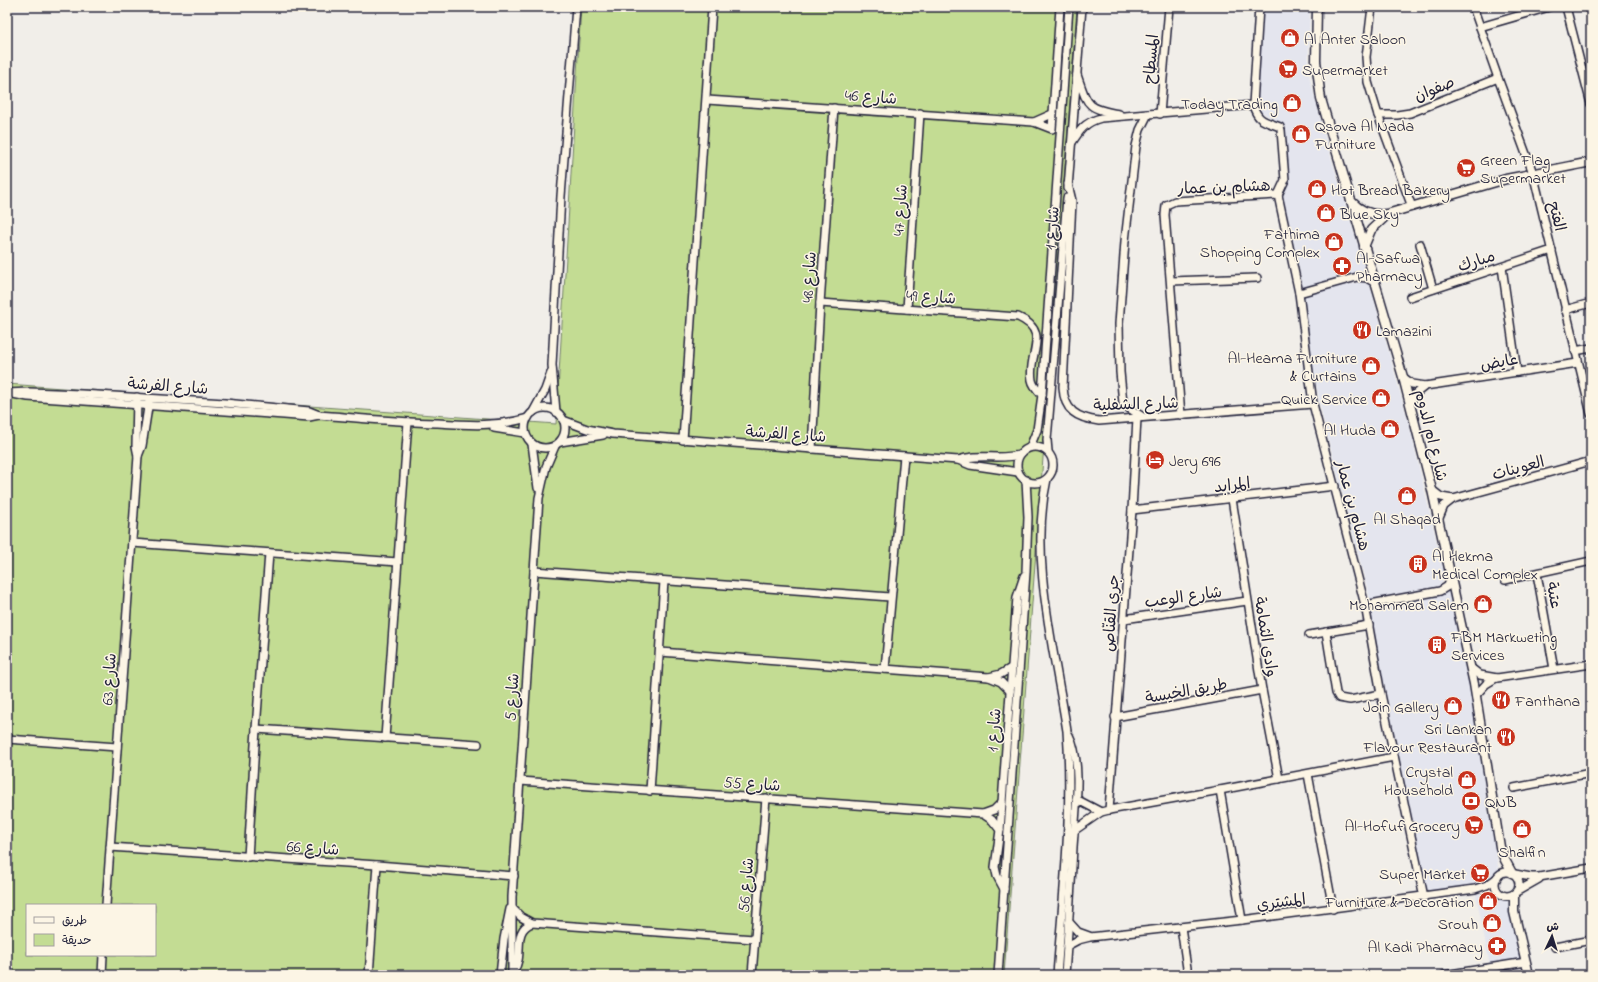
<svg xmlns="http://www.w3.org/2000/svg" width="1598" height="982" font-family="'Indie Flower','Playpen Sans Arabic',sans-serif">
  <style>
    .built { fill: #e4e5ee }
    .green { fill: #c3dc93; stroke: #727f67; fill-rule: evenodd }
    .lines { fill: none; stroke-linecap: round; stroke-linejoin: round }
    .minor-casing { stroke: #22223b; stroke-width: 10 }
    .tertiary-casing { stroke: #22223b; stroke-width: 11 }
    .minor { stroke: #fcf5e5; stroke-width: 7 }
    .tertiary { stroke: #fcf5e5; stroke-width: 8 }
    .labels { text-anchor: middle; stroke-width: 3; stroke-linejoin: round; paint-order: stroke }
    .poi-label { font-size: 16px; fill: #22223b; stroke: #fcf5e5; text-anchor: end }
    .street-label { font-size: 16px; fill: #22223b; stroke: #fcf5e5 }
  </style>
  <rect width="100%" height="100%" fill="#f1eee9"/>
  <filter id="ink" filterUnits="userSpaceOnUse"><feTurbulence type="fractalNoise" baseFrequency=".025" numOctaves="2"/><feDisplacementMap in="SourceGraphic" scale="8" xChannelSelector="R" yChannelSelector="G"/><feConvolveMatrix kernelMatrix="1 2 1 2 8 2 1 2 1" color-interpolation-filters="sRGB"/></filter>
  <g filter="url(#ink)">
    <g class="built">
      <polygon points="1258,7 1310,7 1308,71 1327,144 1366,272 1303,287 1282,191 1290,180 1281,124 1258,110 1254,99"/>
      <polygon points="1361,282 1370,285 1410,428 1445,578 1439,586 1370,599 1323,419 1310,354 1304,295"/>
      <polygon points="1449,591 1469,680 1488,809 1499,871 1487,881 1460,889 1426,892 1369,608"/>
      <polygon points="1489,893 1507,898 1521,960 1490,966 1476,894"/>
      <polygon points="1521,969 1523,975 1490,975"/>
    </g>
    <path class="green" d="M581 7H1077L1004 975H7V384L556 424ZM27 905H155V955H27Z"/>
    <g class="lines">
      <defs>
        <g id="minor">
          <path d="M1259 7 1253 105C1258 122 1265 121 1280 127L1281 130 1285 180 1278 195"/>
          <polyline points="1372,7 1366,57 1368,82 1378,115 1412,207"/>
          <polyline points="1473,7 1498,78 1533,173 1591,414"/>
          <polyline points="1566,7 1591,104"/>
          <polyline points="1480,27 1549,7"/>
          <path d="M1077 75C1088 106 1086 108 1119 114"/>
          <polyline points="707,100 1034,122 1052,129 1060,7"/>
          <polyline points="1160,114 1169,7"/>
          <polyline points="1378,115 1397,115 1410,113 1498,78"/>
          <polyline points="1034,122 1052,114"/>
          <path d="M1071 144C1079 131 1085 122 1101 118L1253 105"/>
          <path d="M1068 184 1072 201 1063 387C1064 411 1077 418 1099 421L1313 404"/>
          <polyline points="1068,188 1082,7"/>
          <polyline points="1420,244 1433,289"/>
          <polyline points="1502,267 1517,372"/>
          <polyline points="1171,281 1257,278"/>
          <polyline points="1299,293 1357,277 1367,278 1375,283"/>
          <polyline points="1410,297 1552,250"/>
          <path d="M820 303 1018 317C1052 332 1027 354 1032 380 1033 386 1038 391 1042 395"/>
          <polyline points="907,309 920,113"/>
          <polyline points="1565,310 1591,303"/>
          <polyline points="1575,351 1591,348"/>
          <polyline points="1403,377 1412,384 1425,386 1578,363"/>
          <polyline points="7,393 29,392 81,394 225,403 309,411 319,415"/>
          <path d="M13 394 28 397 284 415 309 417 319 415C358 418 397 422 436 423 468 425 497 427 528 418"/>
          <polyline points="1410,403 1415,394 1425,386"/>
          <circle cx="545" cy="428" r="20"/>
          <polyline points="533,412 545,390 551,373"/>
          <polyline points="556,412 552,365 561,196 576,7"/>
          <polyline points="1181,415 1165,215 1166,205 1175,201 1278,195 1299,293 1313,404 1365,605 1381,694 1424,897"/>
          <polyline points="1143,417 1127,407 1123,403 1120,372 1119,324 1125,241 1136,146 1140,130 1148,114"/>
          <polyline points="563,420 587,429 613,434 958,460 970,465 1018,472"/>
          <polyline points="494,428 525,433"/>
          <polyline points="683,440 712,7"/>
          <polyline points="560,442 603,435"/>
          <polyline points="532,444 538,488"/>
          <circle cx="1035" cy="465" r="18"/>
          <polyline points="1030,447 1037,430 1042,395 1069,7"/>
          <polyline points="812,449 820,303 834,108"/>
          <polyline points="1048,451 1047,440 1067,198"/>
          <polyline points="138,456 142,446 149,401"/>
          <path d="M958 460C977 453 999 460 1019 455"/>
          <path d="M1047 479C1029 558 1055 653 1067 731 1073 812 1063 894 1057 975"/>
          <polyline points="1432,490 1441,497 1453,499"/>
          <polyline points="1232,499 1262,690 1279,779"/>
          <polyline points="1132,510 1335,486"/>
          <polyline points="1439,518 1444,506 1453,499 1591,461"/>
          <polyline points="132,543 398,562"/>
          <polyline points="534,571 890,597"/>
          <polyline points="1537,574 1554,669"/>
          <polyline points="1505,580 1591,561"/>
          <polyline points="1365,605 1440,591 1448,586 1451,576"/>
          <polyline points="1124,619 1247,601"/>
          <polyline points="1326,632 1336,693 1339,698 1350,700 1381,694"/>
          <polyline points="1309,635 1369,625"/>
          <polyline points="660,652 989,677 1001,682 1010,691"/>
          <polyline points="1471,668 1480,675 1497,678 1591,664"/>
          <polyline points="885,669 904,456"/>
          <polyline points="989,677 1001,674 1011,668"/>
          <polyline points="1476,695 1486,684 1496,678"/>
          <polyline points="1115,717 1262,690"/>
          <polyline points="256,729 478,744"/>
          <polyline points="385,738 408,422"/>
          <polyline points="7,739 117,747"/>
          <polyline points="1308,774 1333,909"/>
          <polyline points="520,781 983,814 992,820 1000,830"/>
          <polyline points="1514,788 1591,773"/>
          <polyline points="1220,790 1242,920"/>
          <polyline points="650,791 664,581"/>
          <polyline points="1076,799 1101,812"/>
          <polyline points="1109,810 1132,510 1137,418"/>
          <polyline points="983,814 994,810 1002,802"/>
          <polyline points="1075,830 1101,812 1109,810 1220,790 1394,757"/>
          <polyline points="110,847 377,865 514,876"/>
          <polyline points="248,857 256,729 269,553"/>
          <circle cx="1507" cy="884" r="12"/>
          <polyline points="1515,874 1531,877 1539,877 1591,868"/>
          <polyline points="1004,889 997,876 995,867 1000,830 1017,597 1024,576"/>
          <polyline points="1518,891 1539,879"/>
          <polyline points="106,905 138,456 136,446 137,397"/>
          <polyline points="513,909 521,917 532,923 754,939"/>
          <polyline points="1069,922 1078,932 1089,936"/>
          <polyline points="1181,927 1188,975"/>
          <polyline points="1067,946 1078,940 1090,937 1242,920 1475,889 1487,885 1497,878"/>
          <polyline points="1555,947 1591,940"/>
          <path d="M514 970C525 955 511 931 532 923"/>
          <polyline points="102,975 103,955"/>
          <polyline points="369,975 377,865"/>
          <polyline points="500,975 504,939 510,909"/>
          <polyline points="512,975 512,897 539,498 546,467 555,446"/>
          <polyline points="752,975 766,798"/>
          <polyline points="998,975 1026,572 1028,517 1026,480"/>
          <path d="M1065 975C1068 932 1071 889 1073 847 1075 816 1083 762 1069 735"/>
          <polyline points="1444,975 1526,962"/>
        </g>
        <g id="tertiary">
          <polyline points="1317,7 1316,61 1321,99 1403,377 1432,490 1474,684 1500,847 1505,860 1512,873"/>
          <path d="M1351 201C1361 212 1373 216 1387 214L1506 179 1591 162"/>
          <polyline points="1364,247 1371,230 1387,215"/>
          <polyline points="1514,895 1514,912 1529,975"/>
        </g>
      </defs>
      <use href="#minor" class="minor-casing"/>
      <use href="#tertiary" class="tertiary-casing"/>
      <use href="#minor" class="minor"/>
      <use href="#tertiary" class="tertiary"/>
    </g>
  </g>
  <defs>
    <symbol id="shop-disc" viewBox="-11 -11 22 22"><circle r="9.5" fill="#c8321e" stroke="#fcf5e5"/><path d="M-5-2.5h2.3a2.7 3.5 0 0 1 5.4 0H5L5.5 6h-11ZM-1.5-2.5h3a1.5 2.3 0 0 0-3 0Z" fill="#fff"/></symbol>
    <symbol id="supermarket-disc" viewBox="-11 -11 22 22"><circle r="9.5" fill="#c8321e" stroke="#fcf5e5"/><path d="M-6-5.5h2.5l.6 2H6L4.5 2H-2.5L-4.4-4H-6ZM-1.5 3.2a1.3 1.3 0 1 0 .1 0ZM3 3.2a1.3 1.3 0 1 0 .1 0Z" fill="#fff"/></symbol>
    <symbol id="pharmacy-disc" viewBox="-11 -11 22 22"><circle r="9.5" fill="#c8321e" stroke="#fcf5e5"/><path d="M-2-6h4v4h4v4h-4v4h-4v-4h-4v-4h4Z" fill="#fff"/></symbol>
    <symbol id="restaurant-disc" viewBox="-11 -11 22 22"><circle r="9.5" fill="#c8321e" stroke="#fcf5e5"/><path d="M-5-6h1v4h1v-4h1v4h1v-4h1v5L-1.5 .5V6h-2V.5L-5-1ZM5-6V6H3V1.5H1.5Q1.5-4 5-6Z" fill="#fff"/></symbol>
    <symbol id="hotel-disc" viewBox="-11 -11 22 22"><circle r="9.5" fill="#c8321e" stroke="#fcf5e5"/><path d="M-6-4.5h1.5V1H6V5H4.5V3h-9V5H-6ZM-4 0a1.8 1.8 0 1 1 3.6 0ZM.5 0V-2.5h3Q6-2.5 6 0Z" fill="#fff"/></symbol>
    <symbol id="building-disc" viewBox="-11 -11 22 22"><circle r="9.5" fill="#c8321e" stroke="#fcf5e5"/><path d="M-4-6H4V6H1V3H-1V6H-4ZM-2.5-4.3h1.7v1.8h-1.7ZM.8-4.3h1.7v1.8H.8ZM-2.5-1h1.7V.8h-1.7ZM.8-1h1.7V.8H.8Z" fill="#fff"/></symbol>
    <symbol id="bank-disc" viewBox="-11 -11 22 22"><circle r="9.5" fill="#c8321e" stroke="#fcf5e5"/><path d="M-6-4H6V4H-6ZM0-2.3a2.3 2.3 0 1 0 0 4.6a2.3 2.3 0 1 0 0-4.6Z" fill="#fff"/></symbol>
  </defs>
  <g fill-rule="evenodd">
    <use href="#shop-disc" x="1279" y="27" width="22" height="22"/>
    <use href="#supermarket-disc" x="1277" y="58" width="22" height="22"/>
    <use href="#shop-disc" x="1281" y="92" width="22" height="22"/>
    <use href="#shop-disc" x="1290" y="123" width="22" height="22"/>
    <use href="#supermarket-disc" x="1455" y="157" width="22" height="22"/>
    <use href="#shop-disc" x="1306" y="178" width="22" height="22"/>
    <use href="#shop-disc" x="1315" y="202" width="22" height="22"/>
    <use href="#shop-disc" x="1323" y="231" width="22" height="22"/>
    <use href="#pharmacy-disc" x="1331" y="255" width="22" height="22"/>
    <use href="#restaurant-disc" x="1351" y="319" width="22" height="22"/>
    <use href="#shop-disc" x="1360" y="355" width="22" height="22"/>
    <use href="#shop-disc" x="1370" y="387" width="22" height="22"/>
    <use href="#shop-disc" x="1379" y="418" width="22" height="22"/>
    <use href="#hotel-disc" x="1144" y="449" width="22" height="22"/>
    <use href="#shop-disc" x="1396" y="485" width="22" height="22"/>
    <use href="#building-disc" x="1407" y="553" width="22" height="22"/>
    <use href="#shop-disc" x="1472" y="593" width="22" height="22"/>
    <use href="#building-disc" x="1426" y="634" width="22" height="22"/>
    <use href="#restaurant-disc" x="1490" y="689" width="22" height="22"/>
    <use href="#shop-disc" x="1442" y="695" width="22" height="22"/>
    <use href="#restaurant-disc" x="1495" y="726" width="22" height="22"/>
    <use href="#shop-disc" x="1456" y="769" width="22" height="22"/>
    <use href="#bank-disc" x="1460" y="790" width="22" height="22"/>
    <use href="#supermarket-disc" x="1463" y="814" width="22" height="22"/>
    <use href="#shop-disc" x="1511" y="818" width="22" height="22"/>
    <use href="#supermarket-disc" x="1469" y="862" width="22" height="22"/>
    <use href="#shop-disc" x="1477" y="890" width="22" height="22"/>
    <use href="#shop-disc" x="1481" y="912" width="22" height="22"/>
    <use href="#pharmacy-disc" x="1486" y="935" width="22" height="22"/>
  </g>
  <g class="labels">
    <g class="poi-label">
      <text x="1304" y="44" text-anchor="start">Al Anter Saloon</text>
      <text x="1302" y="75" text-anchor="start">Supermarket</text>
      <text x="1278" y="109">Today Trading</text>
      <text x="1315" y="131" text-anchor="start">Qsova Al Nada<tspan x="1315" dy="18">Furniture</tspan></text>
      <text x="1480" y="165" text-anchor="start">Green Flag<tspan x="1480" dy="18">Supermarket</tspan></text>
      <text x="1331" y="195" text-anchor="start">Hot Bread Bakery</text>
      <text x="1340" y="219" text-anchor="start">Blue Sky</text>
      <text x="1320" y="239">Fathima<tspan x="1320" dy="18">Shopping Complex</tspan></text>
      <text x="1356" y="263" text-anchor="start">Al-Safwa<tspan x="1356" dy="18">Pharmacy</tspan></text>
      <text x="1376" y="336" text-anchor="start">Lamazini</text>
      <text x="1357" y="363">Al-Heama Furniture<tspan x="1357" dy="18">&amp; Curtains</tspan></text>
      <text x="1367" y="404">Quick Service</text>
      <text x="1376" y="435">Al Huda</text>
      <text x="1169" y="466" text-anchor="start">Jery 696</text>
      <text x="1407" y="524" text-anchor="middle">Al Shaqad</text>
      <text x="1432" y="561" text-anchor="start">Al Hekma<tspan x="1432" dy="18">Medical Complex</tspan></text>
      <text x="1469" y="610">Mohammed Salem</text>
      <text x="1451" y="642" text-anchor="start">FBM Markweting<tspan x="1451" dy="18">Services</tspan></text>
      <text x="1515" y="706" text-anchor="start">Fanthana</text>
      <text x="1439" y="712">Join Gallery</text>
      <text x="1492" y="734">Sri Lankan<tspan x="1492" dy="18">Flavour Restaurant</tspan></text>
      <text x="1453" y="777">Crystal<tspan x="1453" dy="18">Household</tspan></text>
      <text x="1485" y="807" text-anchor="start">QNB</text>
      <text x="1460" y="831">Al-Hofuf Grocery</text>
      <text x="1522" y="857" text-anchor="middle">Shalfin</text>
      <text x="1466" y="879">Super Market</text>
      <text x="1474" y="907">Furniture &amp; Decoration</text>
      <text x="1478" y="929">Srouh</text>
      <text x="1483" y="952">Al Kadi Pharmacy</text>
    </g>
    <g class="street-label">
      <text transform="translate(1150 59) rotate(-85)" y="6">المسطاح</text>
      <text transform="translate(1434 88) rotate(-22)" y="6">صفوان</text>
      <text transform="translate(871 96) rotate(4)" y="6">شارع 46</text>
      <text transform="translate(1224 186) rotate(-2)" y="6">هشام بن عمار</text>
      <text transform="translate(899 210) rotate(-86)" y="6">شارع 47</text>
      <text transform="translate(1558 216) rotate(76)" y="6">الفتح</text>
      <text transform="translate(1051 228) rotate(-85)" y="6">شارع 1</text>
      <text transform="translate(1476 260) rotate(-18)" y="6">مبارك</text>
      <text transform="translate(808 277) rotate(-86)" y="6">شارع 48</text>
      <text transform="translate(931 296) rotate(4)" y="6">شارع 49</text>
      <text transform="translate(1499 361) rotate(-9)" y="6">عايض</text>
      <text transform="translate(168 385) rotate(4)" y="6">شارع الفرشة</text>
      <text transform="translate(1136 403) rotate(-2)" y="6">شارع الشفلية</text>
      <text transform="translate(786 433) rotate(4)" y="6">شارع الفرشة</text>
      <text transform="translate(1432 435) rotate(76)" y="6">شارع ام الدوم</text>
      <text transform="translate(1518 467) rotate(-15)" y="6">العوينات</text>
      <text transform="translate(1232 484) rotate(-7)" y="6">المرابد</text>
      <text transform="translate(1354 505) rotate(75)" y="6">هشام بن عمار</text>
      <text transform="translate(1555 595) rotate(80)" y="6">عتبة</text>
      <text transform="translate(1183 596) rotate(-8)" y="6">شارع الوعب</text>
      <text transform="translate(1110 613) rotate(-86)" y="6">جري القنّاص</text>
      <text transform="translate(1267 637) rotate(81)" y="6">وادى الثمامة</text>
      <text transform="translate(108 679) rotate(-86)" y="6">شارع 63</text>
      <text transform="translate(1186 690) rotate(-10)" y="6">طريق الخيسة</text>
      <text transform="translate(511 697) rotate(-86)" y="6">شارع 5</text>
      <text transform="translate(993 730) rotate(-86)" y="6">شارع 1</text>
      <text transform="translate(752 783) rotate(4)" y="6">شارع 55</text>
      <text transform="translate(313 847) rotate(4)" y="6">شارع 66</text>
      <text transform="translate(745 885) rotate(-85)" y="6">شارع 56</text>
      <text transform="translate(1281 901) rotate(-7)" y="6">المشتري</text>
    </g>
  </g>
  <rect width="1598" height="982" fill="none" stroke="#fcf5e5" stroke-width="24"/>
  <rect x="12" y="12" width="1574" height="958" fill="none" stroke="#22223b" stroke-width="1.5" filter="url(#ink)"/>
  <rect x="26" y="904" width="130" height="52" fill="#fcf5e5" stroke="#a5a1a1"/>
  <rect x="34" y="917" width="20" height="6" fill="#fcf5e5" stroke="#a5a1a1"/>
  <text x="62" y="924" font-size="12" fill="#22223b">طريق</text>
  <rect x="34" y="934" width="20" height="12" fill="#c3dc93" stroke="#a5a1a1"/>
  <text x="62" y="944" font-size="12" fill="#22223b">حديقة</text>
  <g transform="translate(1552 936) rotate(4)" stroke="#fcf5e5" stroke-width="3" paint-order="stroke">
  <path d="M0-3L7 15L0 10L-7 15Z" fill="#22223b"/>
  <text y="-6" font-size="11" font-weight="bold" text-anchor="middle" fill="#22223b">ش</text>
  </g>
</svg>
